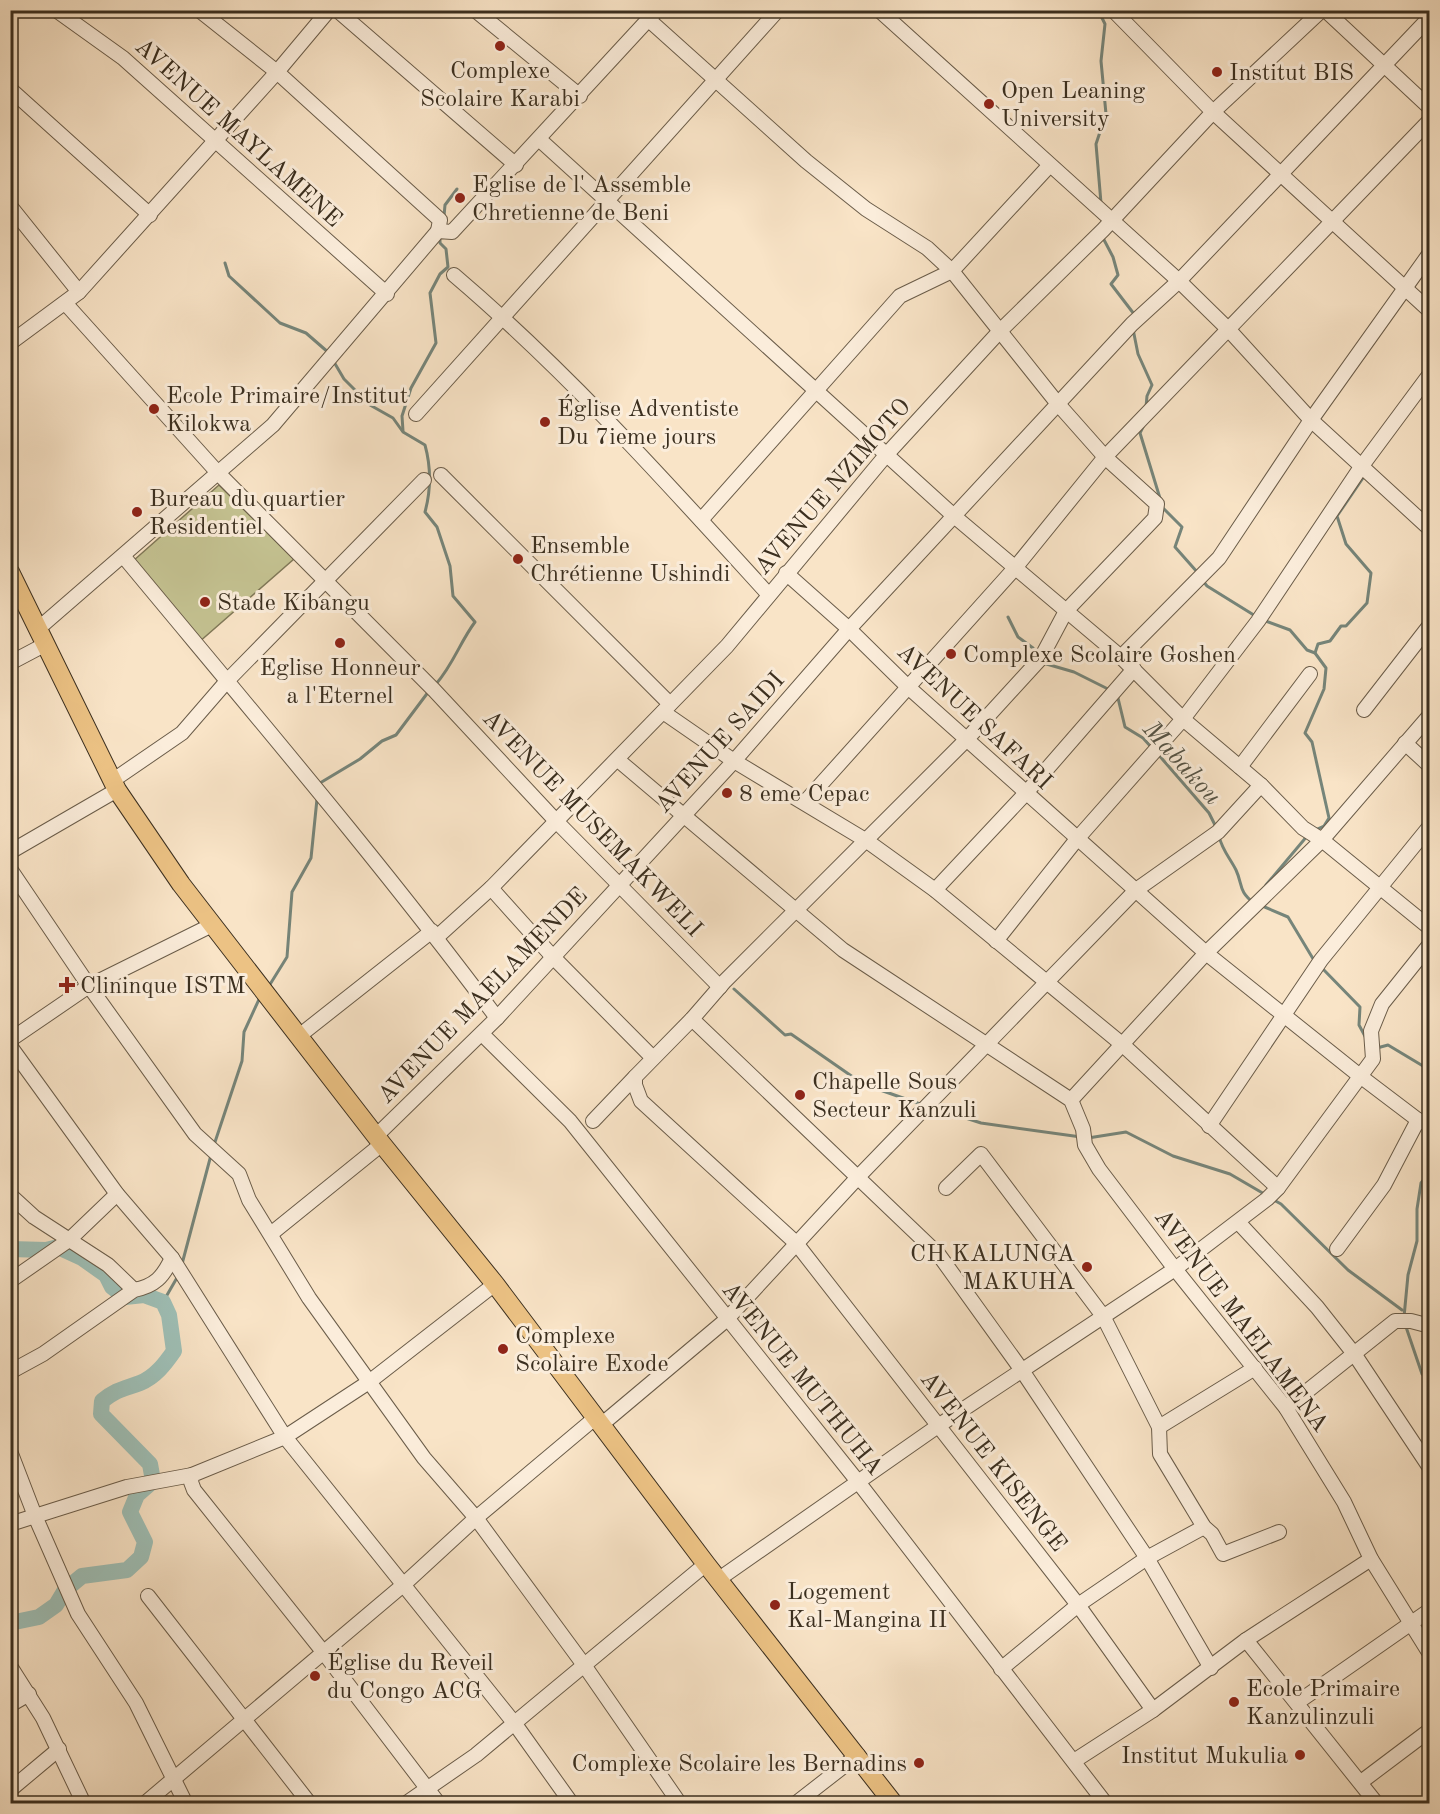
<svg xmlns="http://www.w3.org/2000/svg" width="1440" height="1814" font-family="'Old Standard TT',serif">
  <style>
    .green { fill: #c4c291; stroke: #807858; stroke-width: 1.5 }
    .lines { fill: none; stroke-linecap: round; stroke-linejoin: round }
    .stream { stroke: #76857a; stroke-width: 3 }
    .river { stroke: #9ebfb6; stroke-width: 16 }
    .minor-casing { stroke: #6a5c49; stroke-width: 16 }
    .major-casing { stroke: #3b2f1f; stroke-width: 20 }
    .minor { stroke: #fbeddb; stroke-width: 14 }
    .major { stroke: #ecc284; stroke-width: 18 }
    .poi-dot { fill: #8f2418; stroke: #fbeddb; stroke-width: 2 }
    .labels { text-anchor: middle; stroke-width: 6; stroke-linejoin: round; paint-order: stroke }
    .poi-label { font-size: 24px; fill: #3b2f1f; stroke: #fbeddb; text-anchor: start }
    .street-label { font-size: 24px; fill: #3b2f1f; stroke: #fbeddb }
    .water-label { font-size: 26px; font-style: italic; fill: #545345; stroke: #fbeddb }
  </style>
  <rect width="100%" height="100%" fill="#f9e4c7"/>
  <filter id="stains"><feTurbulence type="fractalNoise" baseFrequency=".00333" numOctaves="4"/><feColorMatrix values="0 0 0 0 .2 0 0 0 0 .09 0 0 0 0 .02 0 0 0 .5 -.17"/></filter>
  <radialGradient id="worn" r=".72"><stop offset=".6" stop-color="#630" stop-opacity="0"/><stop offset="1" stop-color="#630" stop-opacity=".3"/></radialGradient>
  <polygon class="green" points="219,485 294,559 198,643 133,561"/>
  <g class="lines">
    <g class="stream">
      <polyline points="1098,10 1105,24 1101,61 1106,114 1096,144 1101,203"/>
      <polyline points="10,30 17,10"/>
      <polyline points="444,216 445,205 457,189"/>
      <polyline points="1102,236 1113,257 1118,275 1111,284 1134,314"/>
      <polyline points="225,263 229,276 280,323 306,333 329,353"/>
      <polyline points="1133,329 1138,354 1152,385 1147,396 1146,407"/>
      <path d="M334 362 344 379 370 405 393 418 403 432 425 445C431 467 431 490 425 512L437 527 450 566 453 596 475 622C460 642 453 665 436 684"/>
      <polyline points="1144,425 1140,433 1163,508 1182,527 1175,547 1198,573"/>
      <polyline points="403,431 402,416 411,388 436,343 430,293 440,274 448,267 446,249 440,243 440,237"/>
      <polyline points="1203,581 1207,586 1257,617"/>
      <polyline points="1008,617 1018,637 1033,648 1038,656"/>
      <polyline points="1263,620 1290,630 1307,650 1315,653 1326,668 1324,689 1305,733 1312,742 1329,818 1324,826 1313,831"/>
      <polyline points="1315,653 1318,644 1330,641 1341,626 1346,626 1367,603 1371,573 1346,544 1337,516 1365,475"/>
      <polyline points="1043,663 1074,672 1112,691"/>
      <polyline points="1117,694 1125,727 1143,738 1152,748"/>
      <polyline points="1157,753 1209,813 1216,827"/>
      <polyline points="319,787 320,783 360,759 382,741 396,735 429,691"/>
      <path d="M1219 836C1222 850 1230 858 1236 870 1243 885 1238 891 1254 903"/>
      <polyline points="1266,885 1308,835"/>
      <polyline points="1260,905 1288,917 1315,962"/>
      <polyline points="1322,968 1360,1007 1359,1025 1367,1040"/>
      <polyline points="269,986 287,957 292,892 311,858 317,799"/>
      <polyline points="734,989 785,1035 791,1034 863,1084 923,1105"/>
      <polyline points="1430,1028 1427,1038 1426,1085 1430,1091"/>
      <polyline points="1377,1048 1388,1045 1428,1069"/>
      <polyline points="932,1107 981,1123 1081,1137"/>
      <polyline points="1088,1138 1126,1132 1173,1156 1230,1174 1266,1195"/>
      <polyline points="214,1145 242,1061 244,1032 261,995"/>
      <polyline points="1272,1199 1281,1204 1348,1270 1402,1310"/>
      <polyline points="182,1264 211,1155"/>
      <polyline points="163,1302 178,1276"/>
      <polyline points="1404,1317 1408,1275 1417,1241 1417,1209 1421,1183 1430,1172"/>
      <polyline points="1405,1324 1422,1374 1430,1382"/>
    </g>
    <path class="river" d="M10 1249 46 1250 58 1247 82 1258 106 1275 112 1287 125 1297 144 1295 163 1302 169 1315 174 1351C165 1364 155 1377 140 1383 124 1389 117 1389 102 1401L101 1414 150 1464 153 1481 137 1495 130 1512 145 1542 141 1557 127 1570 82 1576 65 1590 56 1605 39 1617 10 1623"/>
    <defs>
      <g id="minor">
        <polyline points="56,10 123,58 387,294"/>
        <polyline points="199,10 277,72 440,220 438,231"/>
        <polyline points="337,10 516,165"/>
        <polyline points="475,10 580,96"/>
        <polyline points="879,10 1179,281 1229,330 1311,420 1430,529"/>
        <polyline points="1113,10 1213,112 1430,311"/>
        <polyline points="1325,10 1430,108"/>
        <polyline points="649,20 806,161 866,209 927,248 952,271 1058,404 1105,457 1157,504 1155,518 1066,611 1041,658 967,739 725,981 692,1019 635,1077 635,1085 641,1101 796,1243 1078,1605 1153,1710"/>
        <polyline points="10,89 150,215"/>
        <polyline points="540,140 954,516 1121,657 1183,719 1261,785 1303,828 1322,840 1430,928"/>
        <polyline points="10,206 79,292"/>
        <path d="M454 275C568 372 668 484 769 595"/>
        <polyline points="66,304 219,474 434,690 556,821 720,987"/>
        <polyline points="10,343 79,292 277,72 329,10"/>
        <polyline points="416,414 778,10"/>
        <polyline points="441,475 670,704"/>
        <polyline points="701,520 900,296 952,271 1049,166"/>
        <path d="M124 557C250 709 379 860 497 1018"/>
        <polyline points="786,573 849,629 907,686 1206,953 1360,1076 1418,1120 1430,1125"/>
        <polyline points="39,628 273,425 438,231 452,232 657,10"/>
        <polyline points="1121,657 1219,558 1311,420 1430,253"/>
        <polyline points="10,663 46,644"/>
        <polyline points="1364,710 1430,625"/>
        <polyline points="663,712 734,761 867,841 935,890 1123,1045 1278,1188"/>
        <polyline points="1405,743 1430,766"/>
        <polyline points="618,760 843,950 1071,1100 1083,1129 1085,1145 1099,1169 1175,1269 1286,1408 1344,1502 1371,1559 1430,1654"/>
        <polyline points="1240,767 1310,674"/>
        <polyline points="112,781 182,733 227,681 424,480"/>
        <polyline points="805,802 1015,568 1105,457 1430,120"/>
        <polyline points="10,852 117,790"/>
        <polyline points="10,869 89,986 195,1134 239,1174 249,1200 309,1298 424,1458 476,1518 584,1665 680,1804"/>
        <polyline points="491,888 552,956 653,1058"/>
        <polyline points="935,890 1026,793 1134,669"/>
        <polyline points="437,937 491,888 727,646 887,454 999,332 1103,230 1213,112 1322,10"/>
        <polyline points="996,941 1077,839 1183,719 1258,621 1361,467 1430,374"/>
        <polyline points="692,1019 939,1255 1021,1369 1147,1558 1211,1668"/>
        <polyline points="482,1034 570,1121 859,1483 1106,1804"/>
        <polyline points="299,1036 432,931"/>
        <polyline points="10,1040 89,986 212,925"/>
        <polyline points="10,1046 117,1194 172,1258 285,1437 515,1724 572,1804"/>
        <polyline points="1071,1100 1206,953 1322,840 1430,715"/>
        <polyline points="593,1121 635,1077"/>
        <polyline points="1209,1126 1321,960 1430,826"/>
        <polyline points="376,1136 497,1018 734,761 849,629 1132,324 1179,281 1430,17"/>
        <polyline points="946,1188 981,1154 1103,1316 1159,1427 1160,1454 1204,1527 1212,1534 1223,1554 1279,1532"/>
        <polyline points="10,1195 34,1217 108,1265 134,1290"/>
        <polyline points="1239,1223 1317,1307 1355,1355 1430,1468"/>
        <polyline points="272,1233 382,1144"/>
        <polyline points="1337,1249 1384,1185 1418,1120"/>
        <polyline points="10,1281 69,1240 117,1194"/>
        <path d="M10 1372 43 1354 134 1290C155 1286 163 1277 172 1258"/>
        <polyline points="1286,1408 1395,1321 1411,1321 1430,1326"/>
        <polyline points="601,1425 726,1320 859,1176 1136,890 1218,832 1261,785"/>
        <polyline points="1159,1427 1255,1368"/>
        <polyline points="10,1451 35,1516 78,1614 136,1703 186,1804"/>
        <polyline points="10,1524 127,1487 192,1475"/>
        <polyline points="719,1579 938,1426 1175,1269 1267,1199 1278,1188 1373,1059 1371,1031 1382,1004 1430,944"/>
        <polyline points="148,1596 310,1804"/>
        <polyline points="1246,1640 1377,1804"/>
        <polyline points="10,1666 43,1718 84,1804"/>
        <polyline points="1001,1669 1078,1605 1147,1558 1204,1527"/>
        <polyline points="1298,1702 1430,1610"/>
        <polyline points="10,1705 29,1694"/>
        <polyline points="1074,1761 1153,1710 1246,1640 1371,1559"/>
        <polyline points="1361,1782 1430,1730"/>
        <polyline points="10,1790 59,1749"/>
        <polyline points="144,1804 402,1586 476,1518 595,1418"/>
        <polyline points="405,1804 476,1755 706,1564"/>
        <polyline points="439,1804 324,1653 194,1490 191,1482 192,1475 285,1437 369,1382 495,1284"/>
        <polyline points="795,1804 858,1755"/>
      </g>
      <polyline id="major" points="10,572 117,790 181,884 382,1144 495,1284 706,1564 894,1804"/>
    </defs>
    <use href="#minor" class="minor-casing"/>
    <use href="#major" class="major-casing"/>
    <use href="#minor" class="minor"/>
    <use href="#major" class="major"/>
  </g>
  <g class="poi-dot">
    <circle cx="500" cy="46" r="6"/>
    <circle cx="1217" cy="72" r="6"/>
    <circle cx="989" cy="104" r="6"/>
    <circle cx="460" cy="198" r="6"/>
    <circle cx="154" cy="409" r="6"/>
    <circle cx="545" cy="422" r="6"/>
    <circle cx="137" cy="512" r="6"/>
    <circle cx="518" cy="559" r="6"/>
    <circle cx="205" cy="602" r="6"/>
    <circle cx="340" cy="643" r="6"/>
    <circle cx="951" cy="654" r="6"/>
    <circle cx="727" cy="793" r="6"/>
    <path d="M64 976h6v6h6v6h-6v6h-6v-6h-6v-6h6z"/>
    <circle cx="800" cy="1095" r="6"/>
    <circle cx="1087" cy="1267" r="6"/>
    <circle cx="503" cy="1349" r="6"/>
    <circle cx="775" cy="1605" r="6"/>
    <circle cx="315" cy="1676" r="6"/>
    <circle cx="1234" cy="1702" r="6"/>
    <circle cx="1300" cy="1755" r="6"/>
    <circle cx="919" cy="1763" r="6"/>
  </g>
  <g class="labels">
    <g class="poi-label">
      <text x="500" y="78" text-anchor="middle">Complexe<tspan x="500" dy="28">Scolaire Karabi</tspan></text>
      <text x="1229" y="80">Institut BIS</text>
      <text x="1001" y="98">Open Leaning<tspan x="1001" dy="28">University</tspan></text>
      <text x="472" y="192">Eglise de l' Assemble<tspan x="472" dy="28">Chretienne de Beni</tspan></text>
      <text x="166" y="403">Ecole Primaire/Institut<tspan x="166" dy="28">Kilokwa</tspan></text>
      <text x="557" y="416">Église Adventiste<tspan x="557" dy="28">Du 7ieme jours</tspan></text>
      <text x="149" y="506">Bureau du quartier<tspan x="149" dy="28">Residentiel</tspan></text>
      <text x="530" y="553">Ensemble<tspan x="530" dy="28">Chrétienne Ushindi</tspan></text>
      <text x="217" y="610">Stade Kibangu</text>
      <text x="963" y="662">Complexe Scolaire Goshen</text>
      <text x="340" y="675" text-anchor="middle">Eglise Honneur<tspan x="340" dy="28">a l'Eternel</tspan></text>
      <text x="739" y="801">8 eme Cepac</text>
      <text x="80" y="993">Clininque ISTM</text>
      <text x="812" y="1089">Chapelle Sous<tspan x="812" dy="28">Secteur Kanzuli</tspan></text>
      <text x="1075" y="1261" text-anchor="end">CH KALUNGA<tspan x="1075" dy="28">MAKUHA</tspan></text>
      <text x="515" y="1343">Complexe<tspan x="515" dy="28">Scolaire Exode</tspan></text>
      <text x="787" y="1599">Logement<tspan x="787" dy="28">Kal-Mangina II</tspan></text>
      <text x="327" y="1670">Église du Reveil<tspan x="327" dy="28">du Congo ACG</tspan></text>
      <text x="1246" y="1696">Ecole Primaire<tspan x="1246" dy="28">Kanzulinzuli</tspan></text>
      <text x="1288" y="1763" text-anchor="end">Institut Mukulia</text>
      <text x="907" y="1771" text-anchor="end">Complexe Scolaire les Bernadins</text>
    </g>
    <g class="street-label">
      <text transform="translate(239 132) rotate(42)" y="8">AVENUE MAYLAMENE</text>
      <text transform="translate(832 486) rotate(-49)" y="8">AVENUE NZIMOTO</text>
      <text transform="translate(975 716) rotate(43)" y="8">AVENUE SAFARI</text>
      <text transform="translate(719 742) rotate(-48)" y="8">AVENUE SAIDI</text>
      <text transform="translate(593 823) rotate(46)" y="8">AVENUE MUSEMAKWELI</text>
      <text transform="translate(482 995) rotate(-46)" y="8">AVENUE MAELAMENDE</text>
      <text transform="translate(1242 1320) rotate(53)" y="8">AVENUE MAELAMENA</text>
      <text transform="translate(803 1378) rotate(51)" y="8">AVENUE MUTHUHA</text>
      <text transform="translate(994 1461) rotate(52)" y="8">AVENUE KISENGE</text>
    </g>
    <g class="water-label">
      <text transform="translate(1183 762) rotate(48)" y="9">Mabakou</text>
    </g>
  </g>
  <rect width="1440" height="1814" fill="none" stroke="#f9e4c7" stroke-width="36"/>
  <rect x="12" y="12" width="1416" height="1790" fill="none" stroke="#3b2f1f" stroke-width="3"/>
  <rect x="18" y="18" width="1404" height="1778" fill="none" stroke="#3b2f1f" stroke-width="1.5"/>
  <rect width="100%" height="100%" filter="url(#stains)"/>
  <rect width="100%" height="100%" fill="url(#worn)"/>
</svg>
